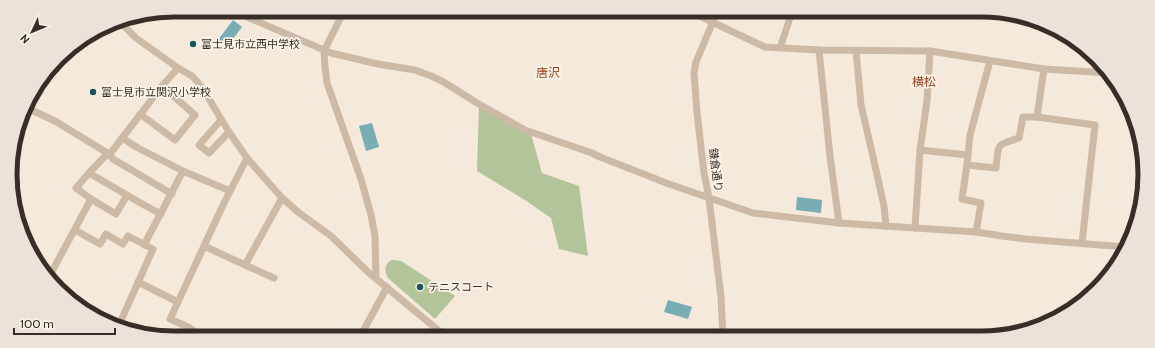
<svg xmlns="http://www.w3.org/2000/svg" width="1155" height="348" font-family="Cabin,'Noto Sans JP',sans-serif">
  <style>
    .green { fill: #b3c49a }
    .water { fill: #77adb3 }
    .lines { fill: none; stroke-linecap: round; stroke-linejoin: round }
    .minor { stroke: #cdbaa6; stroke-width: 7 }
    .poi-dot { fill: #19555d; stroke: #fbf3e8; stroke-width: 1.5 }
    .labels { text-anchor: middle; stroke-width: 3.5; stroke-linejoin: round; paint-order: stroke }
    .poi-label { font-size: 11px; fill: #382e27; stroke: #fbf3e8; text-anchor: start }
    .street-label { font-size: 11px; fill: #382e27; stroke: #fbf3e8 }
    .neighbourhood-label { font-size: 12px; fill: #8e3c1a; stroke: #fbf3e8 }
    .rim { fill: none; stroke: #382e27; stroke-width: 5 }
  </style>
  <rect width="100%" height="100%" fill="#f4e9db"/>
  <g class="green">
    <polygon points="479,106 531,134 542,173 579,186 588,256 559,249 551,218 525,200 477,171"/>
    <path d="M391 260H395L401 261 455 296 435 319 388 278C384 271 384 265 391 260Z"/>
  </g>
  <g class="water">
    <polygon points="233,20 242,27 227,47 218,40"/>
    <polygon points="372,123 379,147 366,151 359,126"/>
    <polygon points="797,197 822,200 821,213 796,210"/>
    <polygon points="668,300 692,307 688,319 664,312"/>
  </g>
  <g class="lines">
    <g class="minor">
      <polyline points="249,10 247,17 331,53 378,64 415,70 431,76 442,81 477,103 525,130 592,153 600,157 669,184 753,213 839,223 976,232 1002,236 1025,239 1126,247"/>
      <polyline points="344,11 324,51 325,67 327,83 361,179 371,215 375,236 376,278"/>
      <polyline points="691,12 765,47 819,50 930,51 1044,69 1108,73"/>
      <polyline points="717,12 696,62 694,73 697,113 704,173 709,198 721,297 723,336"/>
      <polyline points="119,21 136,38 178,68 192,76 201,86 229,132 247,158 282,198 298,212 331,236 368,272 444,335"/>
      <polyline points="780,48 792,12"/>
      <polyline points="819,50 830,156 839,223"/>
      <polyline points="856,51 861,105 869,139 884,206 886,226"/>
      <polyline points="25,107 55,121 109,154 113,150 162,86 178,68"/>
      <polyline points="140,114 175,140 195,115 162,86"/>
      <polyline points="1037,117 1044,69"/>
      <polyline points="221,120 199,145 209,153 229,132"/>
      <polyline points="122,138 138,148 183,171 144,245"/>
      <polyline points="920,150 968,155 970,135 990,61"/>
      <polyline points="108,153 89,173 144,205 161,214"/>
      <polyline points="109,154 113,159 172,194"/>
      <path d="M968 155 967 165 996 168C999 143 995 146 1019 138L1023 117H1037L1095 125 1082 243"/>
      <polyline points="967,165 962,199 981,203 976,232"/>
      <polyline points="183,171 230,191"/>
      <polyline points="89,173 76,188 91,199 116,214 127,195"/>
      <polyline points="915,228 920,150 927,101 930,51"/>
      <polyline points="75,230 100,244 106,234 123,244 128,236 153,249 119,325"/>
      <polyline points="204,246 245,265 282,198"/>
      <polyline points="245,265 274,278"/>
      <polyline points="49,277 91,199"/>
      <polyline points="138,282 178,302 223,205 247,158"/>
      <polyline points="178,302 170,319 188,327 200,335"/>
      <polyline points="361,335 387,287"/>
    </g>
  </g>
  <g class="poi-dot">
    <circle cx="193" cy="44" r="4"/>
    <circle cx="93" cy="92" r="4"/>
    <circle cx="420" cy="287" r="4"/>
  </g>
  <g class="labels">
    <g class="poi-label">
      <text x="201" y="48">富士見市立西中学校</text>
      <text x="101" y="96">富士見市立関沢小学校</text>
      <text x="428" y="291">テニスコート</text>
    </g>
    <g class="street-label">
      <text transform="translate(716 170) rotate(82)" y="4">鎌倉通り</text>
    </g>
    <g class="neighbourhood-label">
      <text x="548" y="77">唐沢</text>
      <text x="924" y="86">横松</text>
    </g>
  </g>
  <path d="M0 0H1155V348H0ZM174 17H981A157 157 0 0 1 1138 174V174A157 157 0 0 1 981 331H174A157 157 0 0 1 17 174V174A157 157 0 0 1 174 17Z" fill="#ebe3d9" fill-rule="evenodd"/>
  <path class="rim" d="M174 17H981A157 157 0 0 1 1138 174V174A157 157 0 0 1 981 331H174A157 157 0 0 1 17 174V174A157 157 0 0 1 174 17Z"/>
  <g transform="translate(32 32) rotate(226)" stroke="#fbf3e8" stroke-width="3" paint-order="stroke">
  <path d="M0-3L7 15L0 10L-7 15Z" fill="#382e27"/>
  <text y="-6" font-size="11" font-weight="bold" text-anchor="middle" fill="#382e27">N</text>
  </g>
  <path d="M14 328v6h101v-6" fill="none" stroke="#382e27" stroke-width="2"/>
  <text x="20" y="328" font-size="12" fill="#382e27" stroke="#fbf3e8" stroke-width="3" paint-order="stroke">100 m</text>
</svg>
